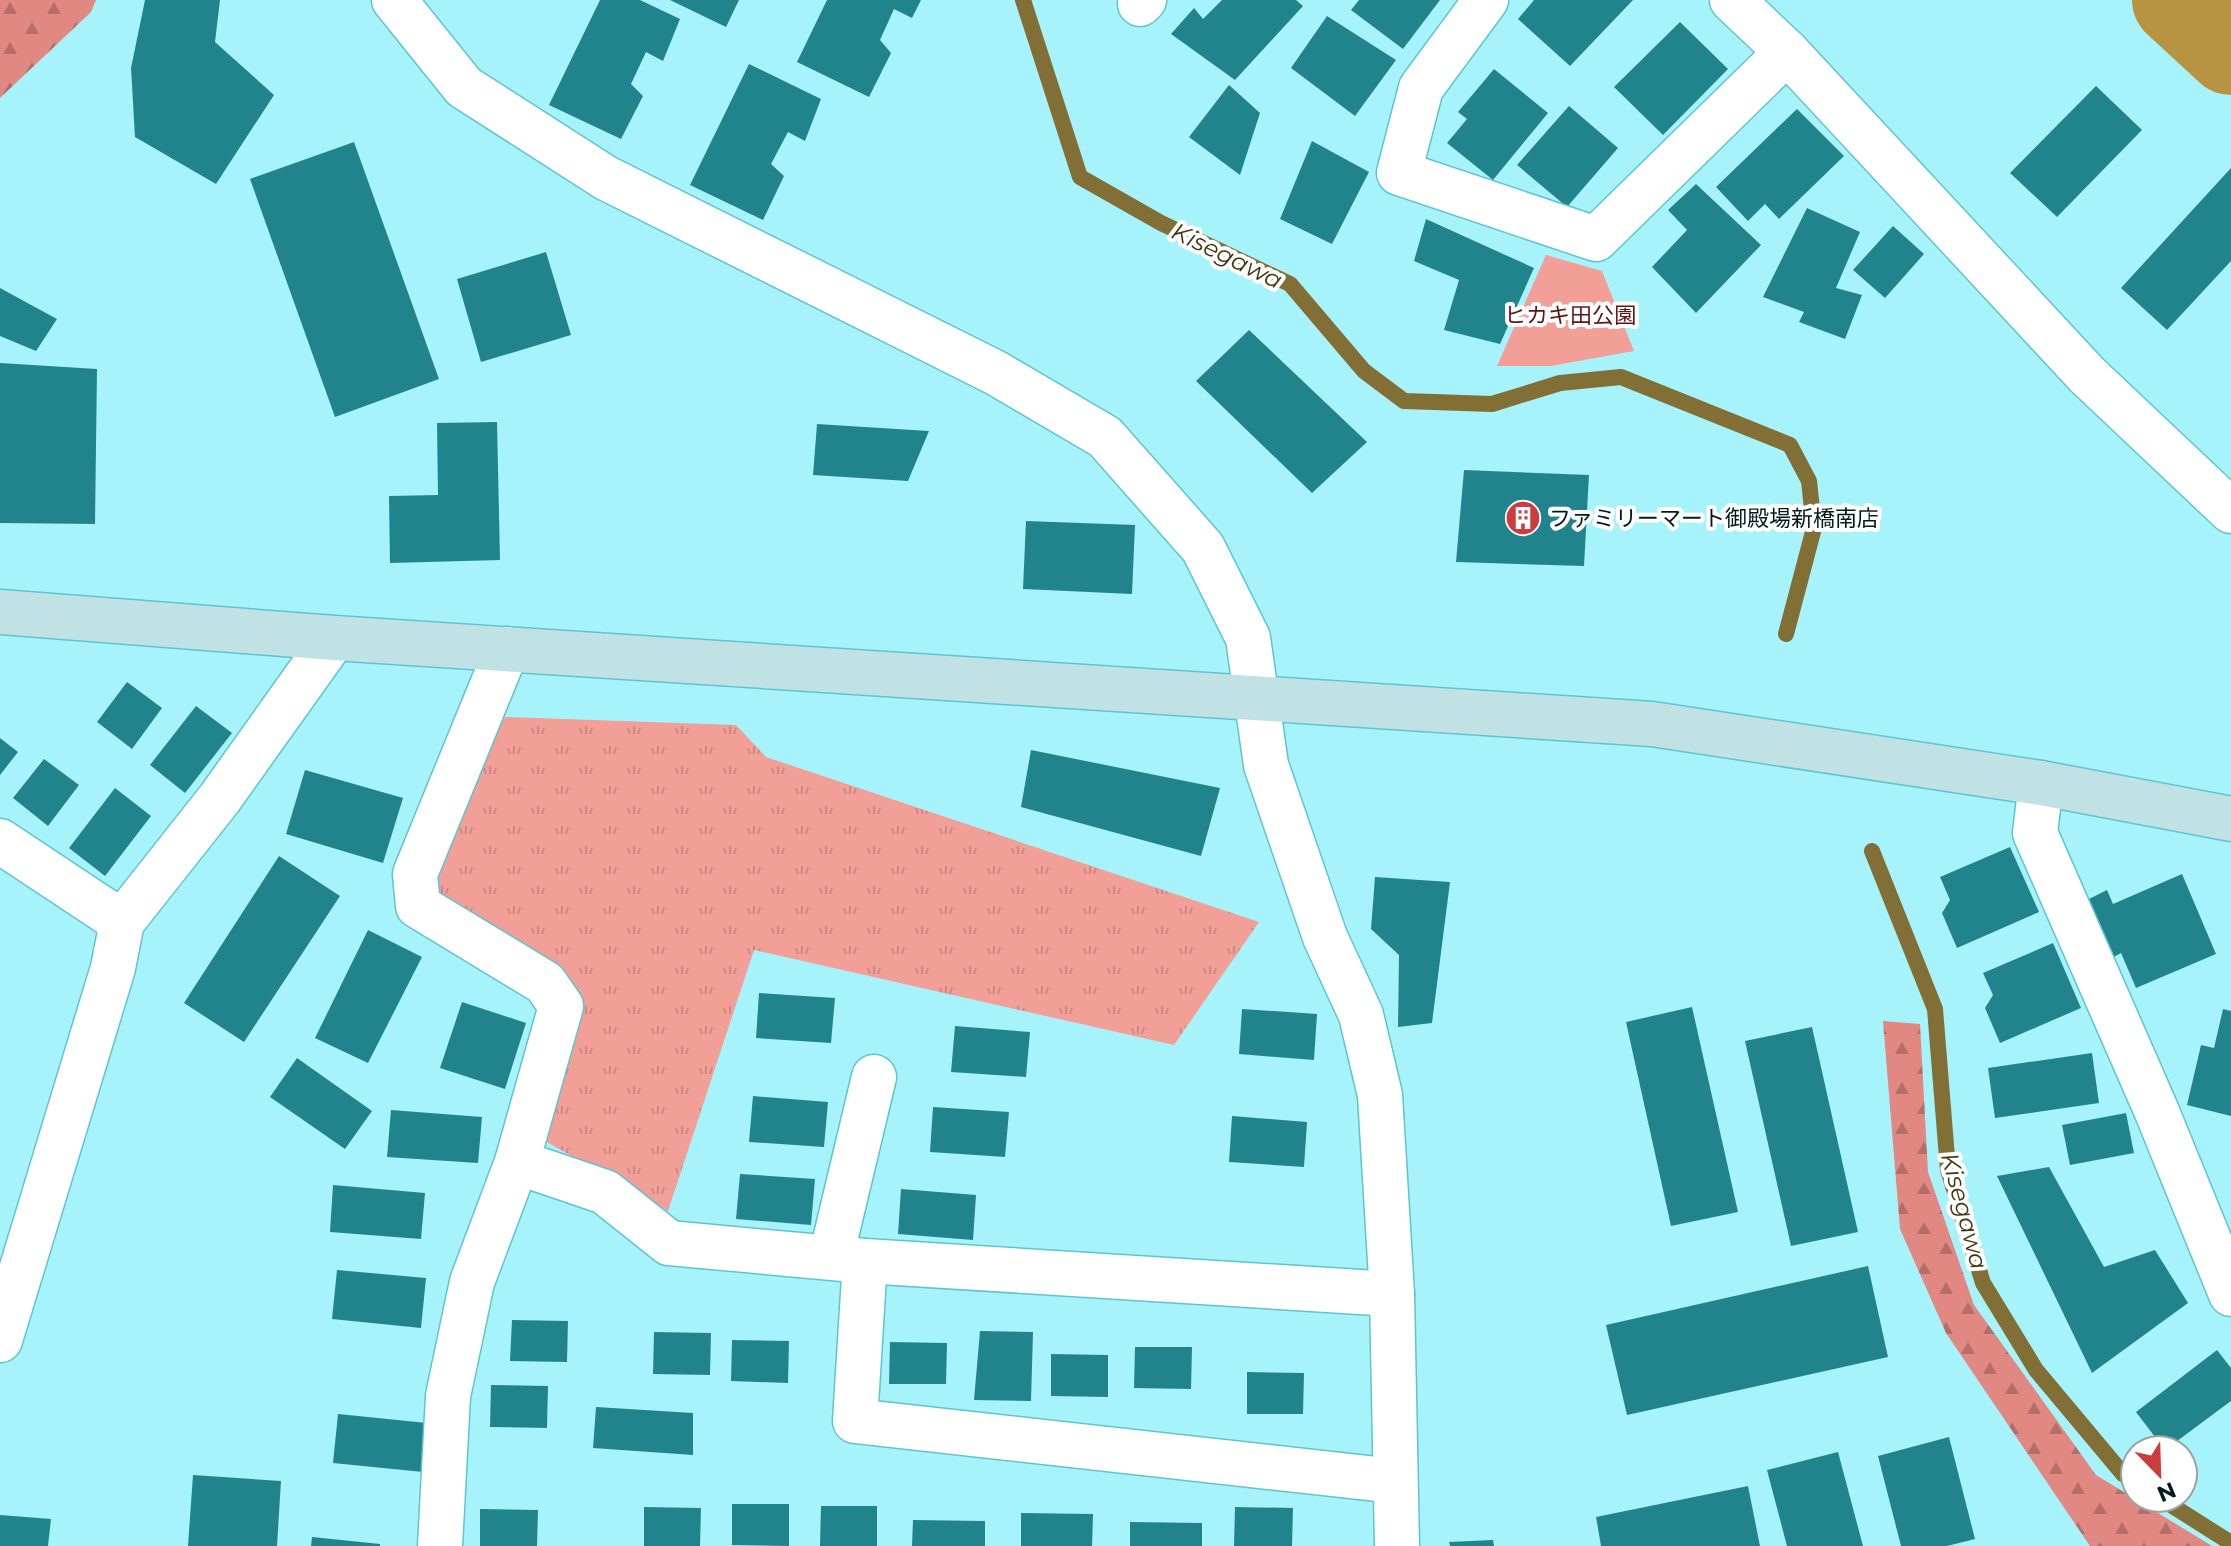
<svg xmlns="http://www.w3.org/2000/svg" width="2231" height="1546" font-family="Montserrat,'Noto Sans JP',sans-serif">
  <style>
    .grass { fill: url(#grass-tufts) }
    .forest { fill: url(#forest-firs) }
    .park { fill: #f29f98 }
    .lines { fill: none; stroke-linecap: round; stroke-linejoin: round }
    .stream { stroke: #816f36; stroke-width: 16 }
    .river { stroke: #b89341; stroke-width: 92 }
    .building { fill: #21848d }
    .street-casing { stroke: #60c4cf; stroke-width: 47 }
    .secondary-casing { stroke: #60c4cf; stroke-width: 47 }
    .street { stroke: #fff; stroke-width: 44 }
    .secondary { stroke: #c0e2e5; stroke-width: 44 }
    .labels { text-anchor: middle; stroke-width: 8; stroke-linejoin: round; paint-order: stroke }
    .park-label { font-size: 22px; fill: #621314; stroke: #fff }
    .poi-label { font-size: 22px; fill: #001a1e; stroke: #fff; text-anchor: start }
    .water-label { font-size: 24px; font-style: italic; fill: #443410; stroke: #fff }
  </style>
  <defs>
    <pattern id="grass-tufts" width="24" height="20" patternUnits="userSpaceOnUse" patternTransform="scale(2)"><rect width="24" height="20" fill="#f29f98"/><path d="M3 7l-1-3M5 7V3M7 7l1-3M15 17l-1-3M17 17v-4M19 17l1-3" fill="none" stroke="#ce8883"/></pattern>
    <pattern id="forest-firs" width="22" height="20" patternUnits="userSpaceOnUse" patternTransform="scale(2)"><rect width="22" height="20" fill="#e08881"/><path d="M5 1l3.5 6h-7zM16 11l3.5 6h-7z" fill="#b36e69"/></pattern>
  </defs>
  <rect width="100%" height="100%" fill="#a7f3fc"/>
  <polygon class="grass" points="505,717 736,725 766,757 1259,922 1174,1045 754,950 668,1211 538,1137 545,983 428,898 423,855"/>
  <g class="forest">
    <polygon points="0,0 96,0 91,12 0,98"/>
    <polygon points="1883,1021 1920,1024 1928,1172 1974,1305 2096,1475 2212,1546 2090,1546 1946,1333 1900,1229"/>
  </g>
  <polygon class="park" points="1546,255 1602,271 1634,351 1551,366 1497,366"/>
  <g class="lines">
    <g class="stream">
      <polyline points="1023,0 1080,177 1161,223 1290,284 1364,371 1404,401 1492,404 1560,383 1621,377 1790,445 1809,481 1814,528 1786,634"/>
      <polyline points="1872,851 1935,1009 1948,1170 1983,1283 2036,1370 2123,1474 2135,1482"/>
      <polyline points="2160,1498 2231,1543"/>
    </g>
    <polyline class="river" points="2178,0 2231,49"/>
  </g>
  <g class="building">
    <polygon points="145,0 220,0 215,42 274,95 216,184 135,137 131,68"/>
    <polygon points="600,0 640,0 680,19 663,61 646,52 631,84 643,96 621,139 549,105"/>
    <polygon points="670,0 739,0 726,27"/>
    <polygon points="827,0 921,0 912,18 894,9 880,40 891,53 869,97 797,62"/>
    <polygon points="1222,0 1296,0 1303,6 1235,80 1171,34 1194,8 1203,19"/>
    <polygon points="1359,0 1440,0 1403,49 1351,10"/>
    <polygon points="1534,0 1633,0 1570,66 1518,19"/>
    <polygon points="1327,16 1396,60 1355,116 1291,68"/>
    <polygon points="1680,22 1728,69 1663,135 1614,87"/>
    <polygon points="749,64 821,99 805,141 788,132 771,164 784,176 763,220 690,185"/>
    <polygon points="1494,69 1548,113 1493,180 1447,143 1467,119 1458,112"/>
    <polygon points="1229,85 1260,113 1240,175 1189,137"/>
    <polygon points="2096,86 2142,130 2057,217 2010,173"/>
    <polygon points="1569,106 1618,148 1567,207 1517,165"/>
    <polygon points="1797,109 1844,156 1779,219 1765,204 1748,221 1716,187"/>
    <polygon points="1312,141 1369,172 1332,244 1280,219"/>
    <polygon points="354,142 439,379 335,417 250,179"/>
    <polygon points="2231,168 2231,261 2167,330 2121,288"/>
    <polygon points="1696,184 1761,245 1696,313 1652,267 1687,230 1668,210"/>
    <polygon points="1807,208 1860,232 1836,288 1862,295 1845,339 1799,322 1804,312 1763,297"/>
    <polygon points="1426,219 1534,268 1500,344 1444,330 1459,280 1414,261"/>
    <polygon points="1893,226 1924,254 1885,298 1853,270"/>
    <polygon points="546,252 571,335 481,362 457,279"/>
    <polygon points="0,288 57,319 36,351 0,336"/>
    <polygon points="1249,330 1367,442 1312,493 1196,381"/>
    <polygon points="0,363 97,369 95,524 0,523"/>
    <polygon points="497,422 500,560 390,563 389,496 438,495 437,423"/>
    <polygon points="817,424 929,431 908,481 813,475"/>
    <polygon points="1464,470 1589,475 1584,566 1456,562"/>
    <polygon points="1026,521 1135,525 1132,594 1023,589"/>
    <polygon points="127,682 162,708 132,749 97,722"/>
    <polygon points="196,706 232,733 185,793 150,765"/>
    <polygon points="0,738 18,752 0,775"/>
    <polygon points="1031,750 1220,788 1201,856 1021,807"/>
    <polygon points="44,759 79,785 48,826 13,798"/>
    <polygon points="305,770 403,798 383,863 286,834"/>
    <polygon points="115,788 151,816 105,876 69,848"/>
    <polygon points="2010,847 2039,912 1957,948 1942,913 1950,900 1940,877"/>
    <polygon points="279,856 340,896 244,1042 184,1003"/>
    <polygon points="2182,874 2216,954 2136,988 2121,953 2110,959 2085,901 2107,890 2113,904"/>
    <polygon points="1375,877 1450,882 1432,1023 1398,1027 1399,955 1371,929"/>
    <polygon points="368,930 422,957 368,1063 315,1038"/>
    <polygon points="2053,943 2081,1008 2000,1043 1985,1008 1993,995 1983,973"/>
    <polygon points="759,993 835,998 831,1043 756,1038"/>
    <polygon points="462,1002 526,1023 505,1089 440,1068"/>
    <polygon points="1692,1007 1738,1212 1671,1226 1626,1022"/>
    <polygon points="1242,1009 1317,1014 1314,1060 1239,1054"/>
    <polygon points="2223,1009 2231,1011 2231,1116 2187,1105 2201,1045 2214,1048"/>
    <polygon points="955,1026 1030,1032 1026,1077 951,1072"/>
    <polygon points="1812,1027 1858,1232 1791,1246 1745,1041"/>
    <polygon points="2092,1053 2099,1103 1995,1118 1988,1068"/>
    <polygon points="297,1058 372,1111 345,1149 270,1097"/>
    <polygon points="753,1096 828,1102 824,1147 749,1142"/>
    <polygon points="933,1107 1009,1112 1005,1157 930,1152"/>
    <polygon points="391,1110 482,1117 478,1163 387,1157"/>
    <polygon points="2126,1113 2134,1153 2070,1165 2062,1125"/>
    <polygon points="1232,1116 1307,1122 1304,1167 1229,1162"/>
    <polygon points="2049,1167 2104,1267 2155,1250 2188,1303 2092,1373 1997,1176"/>
    <polygon points="740,1174 815,1179 811,1225 736,1219"/>
    <polygon points="333,1185 425,1193 421,1239 330,1232"/>
    <polygon points="901,1189 976,1195 973,1240 898,1234"/>
    <polygon points="1868,1266 1888,1357 1627,1415 1606,1325"/>
    <polygon points="337,1270 426,1278 421,1328 332,1319"/>
    <polygon points="512,1320 568,1321 567,1362 510,1361"/>
    <polygon points="980,1331 1033,1332 1031,1401 974,1400"/>
    <polygon points="654,1332 711,1333 710,1375 653,1374"/>
    <polygon points="732,1340 789,1341 788,1383 731,1381"/>
    <polygon points="890,1342 947,1343 946,1384 889,1384"/>
    <polygon points="1135,1347 1192,1347 1191,1389 1134,1388"/>
    <polygon points="2217,1350 2231,1368 2231,1401 2165,1450 2136,1412"/>
    <polygon points="1051,1354 1108,1355 1108,1397 1051,1396"/>
    <polygon points="1247,1372 1304,1373 1303,1414 1247,1414"/>
    <polygon points="491,1385 548,1386 547,1428 490,1427"/>
    <polygon points="596,1407 693,1413 693,1455 593,1448"/>
    <polygon points="338,1414 427,1423 423,1472 333,1463"/>
    <polygon points="1949,1437 1975,1539 1947,1546 1901,1546 1878,1456"/>
    <polygon points="1838,1452 1863,1546 1787,1546 1767,1470"/>
    <polygon points="193,1475 281,1481 277,1546 188,1546"/>
    <polygon points="1748,1486 1760,1546 1601,1546 1596,1517"/>
    <polygon points="732,1504 789,1504 789,1546 732,1545"/>
    <polygon points="821,1506 877,1506 877,1546 820,1546"/>
    <polygon points="644,1507 701,1508 700,1546 644,1546"/>
    <polygon points="1235,1507 1293,1508 1292,1546 1234,1546"/>
    <polygon points="480,1509 538,1510 537,1546 480,1546"/>
    <polygon points="1021,1513 1093,1514 1092,1546 1021,1546"/>
    <polygon points="0,1515 51,1519 48,1546 0,1546"/>
    <polygon points="913,1520 985,1521 985,1546 912,1546"/>
    <polygon points="1130,1522 1202,1523 1202,1546 1130,1546"/>
    <polygon points="312,1537 380,1544 380,1546 311,1546"/>
    <polygon points="1493,1540 1494,1546 1450,1546 1449,1542"/>
  </g>
  <g class="lines">
    <defs>
      <g id="street">
        <polyline points="394,0 464,87 606,178 996,373 1105,437 1203,548 1248,638 1266,765 1325,937 1361,1015 1380,1095 1392,1294 1397,1546"/>
        <polyline points="1486,0 1421,88 1399,173 1596,239 1787,52"/>
        <polyline points="1732,0 1787,52 2087,375 2231,511"/>
        <polyline points="1140,4 1144,0"/>
        <polyline points="2041,783 2035,833 2157,1112 2231,1294"/>
        <polyline points="0,841 122,922"/>
        <polyline points="517,1162 605,1192 669,1243 865,1261 1392,1294"/>
        <polyline points="831,1257 874,1077"/>
        <polyline points="865,1261 855,1421 1395,1481"/>
        <polyline points="0,1340 113,968 122,922 220,798 334,638"/>
        <polyline points="440,1546 448,1396 472,1282 517,1162 561,1006 545,983 418,906 415,874 507,649"/>
      </g>
      <polyline id="secondary" points="0,612 334,638 1652,724 2041,783 2231,819"/>
    </defs>
    <use href="#street" class="street-casing"/>
    <use href="#secondary" class="secondary-casing"/>
    <use href="#street" class="street"/>
    <use href="#secondary" class="secondary"/>
  </g>
  <defs>
    <symbol id="building-disc" viewBox="-11 -11 22 22"><circle r="9.5" fill="#cb3c3c" stroke="#fff"/><path d="M-4-6H4V6H1V3H-1V6H-4ZM-2.5-4.3h1.7v1.8h-1.7ZM.8-4.3h1.7v1.8H.8ZM-2.5-1h1.7V.8h-1.7ZM.8-1h1.7V.8H.8Z" fill="#fff"/></symbol>
  </defs>
  <g fill-rule="evenodd">
    <use href="#building-disc" x="1503" y="498" width="40" height="40"/>
  </g>
  <g class="labels">
    <g class="park-label">
      <text x="1570" y="323">ヒカキ田公園</text>
    </g>
    <g class="poi-label">
      <text x="1549" y="526">ファミリーマート御殿場新橋南店</text>
    </g>
    <g class="water-label">
      <text transform="translate(1227 256) rotate(26)" y="8">Kisegawa</text>
      <text transform="translate(1964 1211) rotate(75)" y="8">Kisegawa</text>
    </g>
  </g>
  <g transform="translate(2159 1474) rotate(157)"><circle r="38" fill="#ffffff" stroke="#99a3a5" stroke-width="2"/>
  <path d="M0-6L14 30L0 20L-14 30Z" fill="#cb3c3c"/>
  <text y="-12" font-size="22" font-weight="bold" text-anchor="middle" fill="#001a1e">N</text>
  </g>
</svg>
